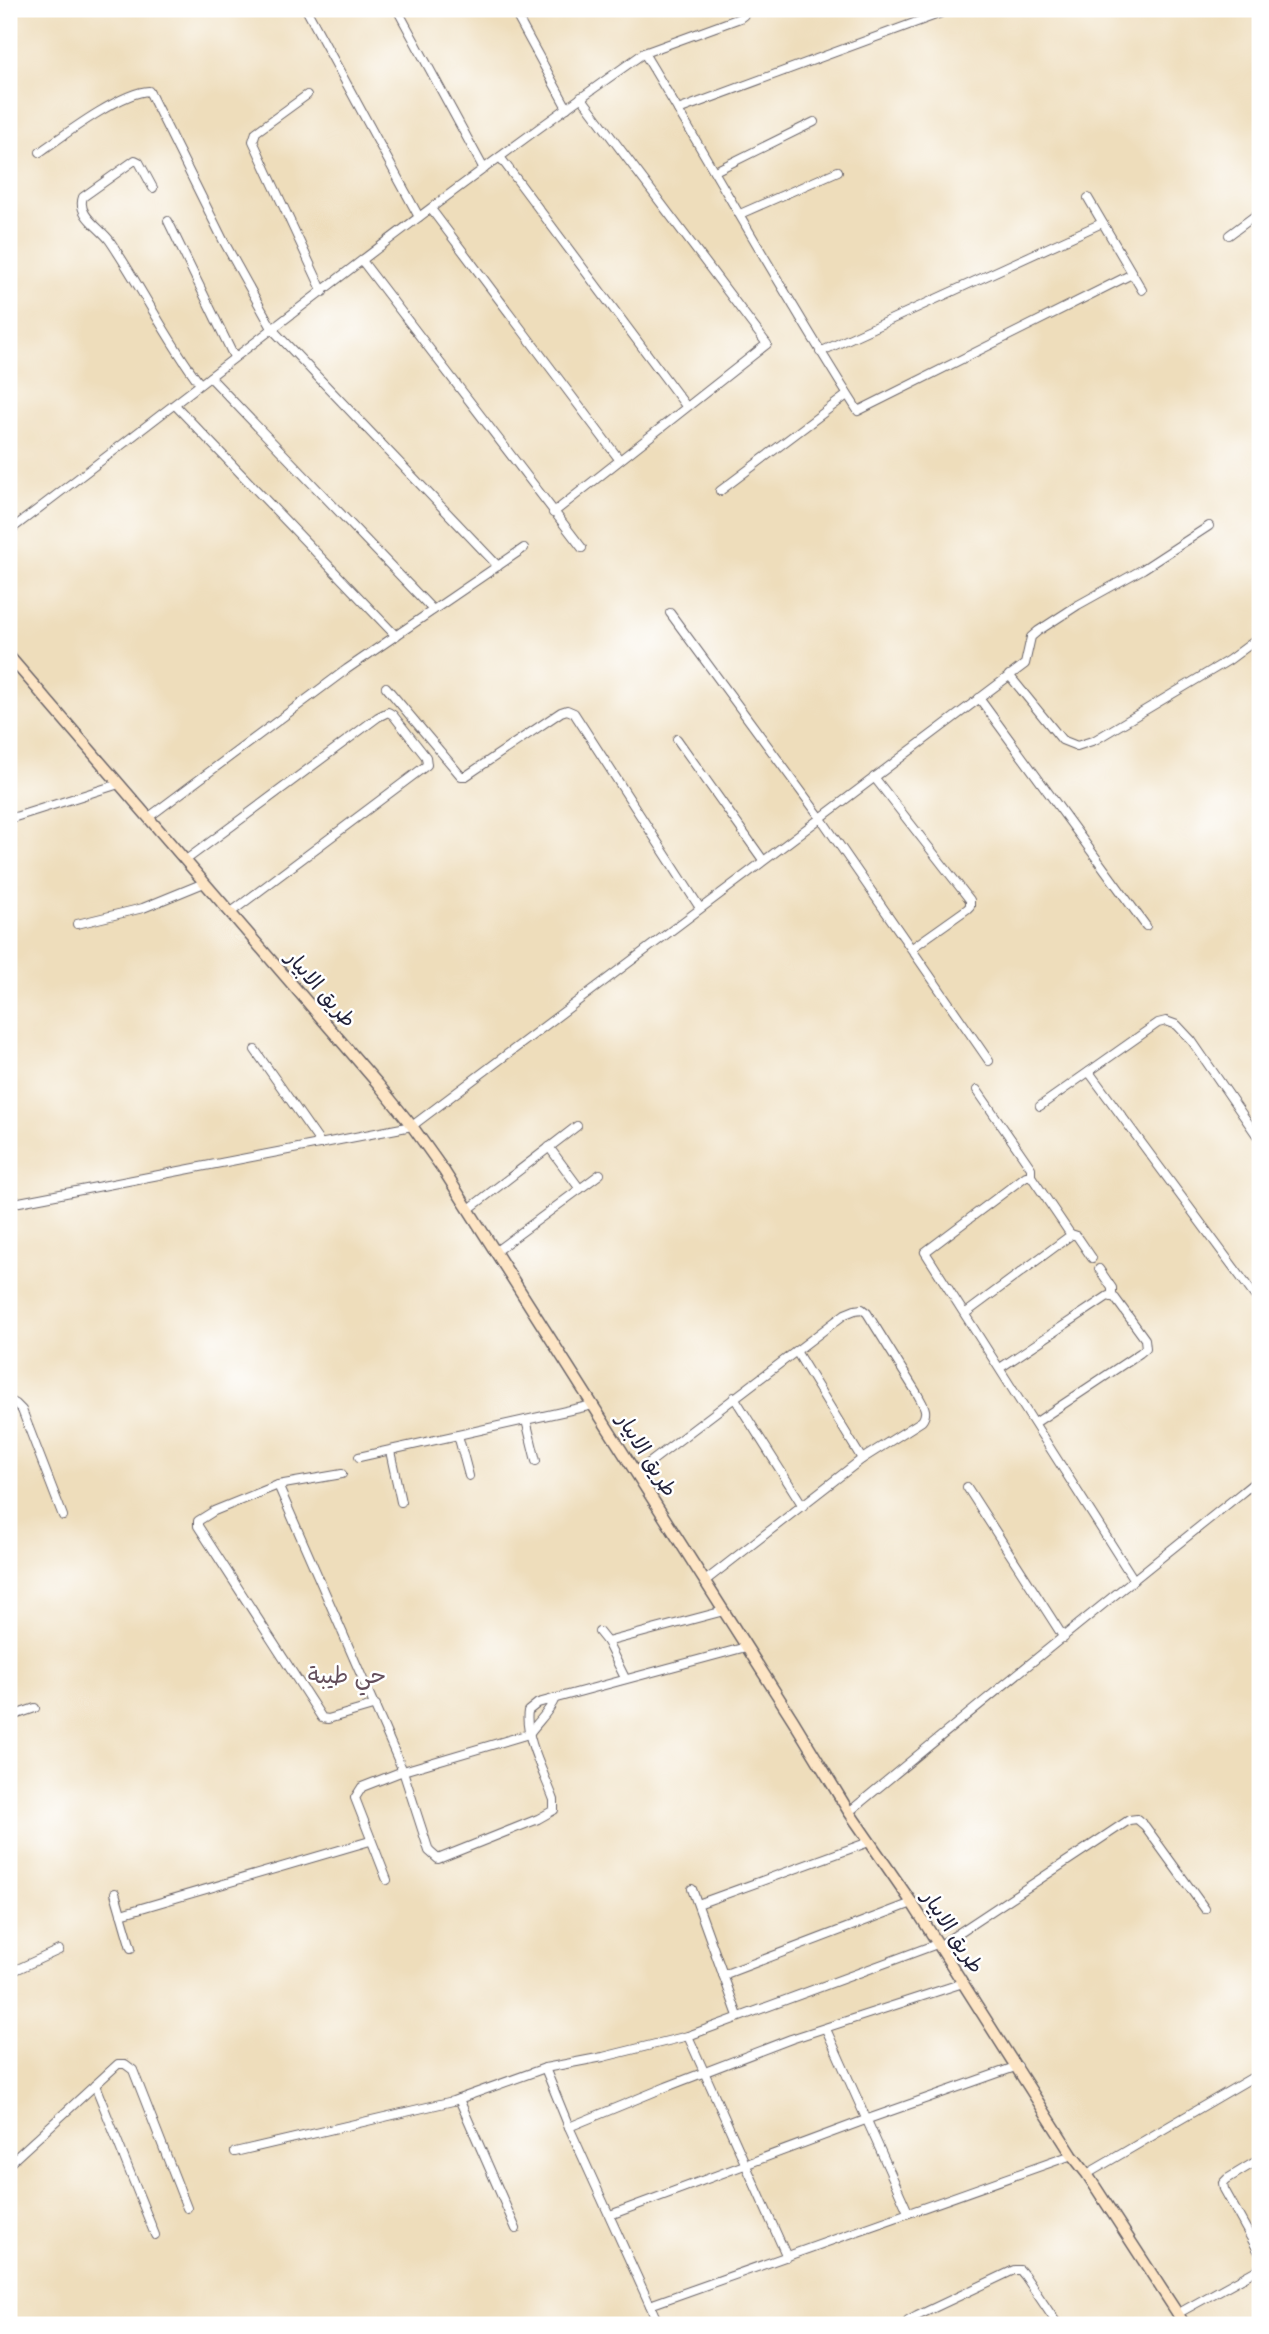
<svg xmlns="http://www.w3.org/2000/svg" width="1269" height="2334" font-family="'Balsamiq Sans','Playpen Sans Arabic',sans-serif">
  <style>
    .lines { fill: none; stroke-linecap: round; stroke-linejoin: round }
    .street-casing { stroke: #696368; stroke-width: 10 }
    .secondary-casing { stroke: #696368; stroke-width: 13 }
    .street { stroke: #fff; stroke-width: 8 }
    .secondary { stroke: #fde5c5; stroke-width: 10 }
    .labels { text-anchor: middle; stroke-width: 5; stroke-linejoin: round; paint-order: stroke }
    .street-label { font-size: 21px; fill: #22223b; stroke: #fff }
    .neighbourhood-label { font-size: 23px; fill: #644f5c; stroke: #fff }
  </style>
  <rect width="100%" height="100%" fill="#fff"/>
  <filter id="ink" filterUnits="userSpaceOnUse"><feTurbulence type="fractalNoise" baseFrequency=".0143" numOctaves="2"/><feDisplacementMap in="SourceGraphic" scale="14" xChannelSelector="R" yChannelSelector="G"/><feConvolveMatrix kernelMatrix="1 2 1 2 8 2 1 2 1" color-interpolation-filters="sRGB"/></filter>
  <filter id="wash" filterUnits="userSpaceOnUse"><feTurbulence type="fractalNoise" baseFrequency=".00686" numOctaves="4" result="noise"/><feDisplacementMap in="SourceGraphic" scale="28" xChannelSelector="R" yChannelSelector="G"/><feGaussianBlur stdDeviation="1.57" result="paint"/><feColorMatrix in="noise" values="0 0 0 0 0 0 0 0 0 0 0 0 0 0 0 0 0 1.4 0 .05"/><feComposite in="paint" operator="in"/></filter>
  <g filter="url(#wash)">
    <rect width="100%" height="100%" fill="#edb"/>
  </g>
  <g filter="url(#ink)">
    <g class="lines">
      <defs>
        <g id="street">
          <polyline points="306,9 419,217"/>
          <polyline points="397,9 484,169"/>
          <polyline points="513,9 567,108"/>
          <polyline points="644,53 740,18 744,15 744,9"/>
          <polyline points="307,95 256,132 253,141 323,292"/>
          <polyline points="678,110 952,9"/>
          <path d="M40 152C64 135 121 92 149 91L223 240 273 330 498 566"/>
          <polyline points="500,157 686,406"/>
          <polyline points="715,171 814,122"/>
          <path d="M153 188 139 162 135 160 83 197C76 215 101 228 110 241 142 288 166 339 200 384"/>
          <polyline points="1088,198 1142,290"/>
          <polyline points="431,209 619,459"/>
          <polyline points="740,214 838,171"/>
          <polyline points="168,221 234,357"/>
          <polyline points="1229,235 1260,212"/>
          <polyline points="363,262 582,548"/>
          <polyline points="820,352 1102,223"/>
          <polyline points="210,377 433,610"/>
          <polyline points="175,405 396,636"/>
          <polyline points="720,491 847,395"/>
          <polyline points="553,513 767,344 581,97"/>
          <path d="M9 531C220 371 427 205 644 53 716 172 783 294 858 411L1132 274"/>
          <polyline points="670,613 820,817 989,1061"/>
          <polyline points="1009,675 1062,740 1077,746 1095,740 1229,660 1260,637"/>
          <polyline points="386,687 461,776 466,776 561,712 567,710 574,713 700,908"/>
          <polyline points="979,698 1146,926"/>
          <polyline points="677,739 763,860"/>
          <polyline points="874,777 970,900 970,906 967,909 912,948"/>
          <polyline points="149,817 347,669 524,548"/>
          <polyline points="9,819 119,784"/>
          <polyline points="186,860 378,717 388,712 393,715 426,757 427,765 230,913"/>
          <polyline points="77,924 143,908 204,883"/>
          <polyline points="255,1050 321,1144"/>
          <polyline points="1089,1072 1260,1303"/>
          <polyline points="977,1090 1031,1168 1031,1176"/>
          <polyline points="1040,1106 1158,1023 1166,1021 1177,1025 1192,1041 1260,1140"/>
          <polyline points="549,1147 580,1189"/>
          <polyline points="9,1204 412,1126 1025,664 1031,637 1038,631 1078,605 1143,569 1209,526"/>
          <polyline points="469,1209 577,1126"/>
          <polyline points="1071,1234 1077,1236 1092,1258"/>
          <polyline points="496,1251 600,1174"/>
          <polyline points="1099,1269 1112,1288 1112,1297"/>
          <polyline points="966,1313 1071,1235 1031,1176 1026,1176 925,1252 1134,1580"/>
          <polyline points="796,1351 862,1459"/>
          <polyline points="1000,1368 1108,1296 1115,1298 1145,1339 1146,1348 1140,1353 1035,1423"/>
          <polyline points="734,1397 803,1506"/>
          <polyline points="9,1400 16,1404 22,1410 63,1516"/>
          <polyline points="526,1420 536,1461"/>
          <polyline points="458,1435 469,1476"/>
          <polyline points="390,1451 401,1502"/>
          <polyline points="359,1457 593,1405"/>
          <path d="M636 1473 845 1314 855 1310 862 1309 867 1313 918 1395C923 1405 929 1411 922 1421L862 1459 705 1581"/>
          <polyline points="342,1474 278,1485 214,1511 198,1521 198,1526 322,1718 328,1719 376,1705"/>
          <path d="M278 1485 403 1771 429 1851 438 1859 538 1819 554 1810V1800C545 1775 524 1737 528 1711L538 1703 746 1647"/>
          <polyline points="967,1487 1064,1638"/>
          <polyline points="599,1632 607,1642 625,1678"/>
          <polyline points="607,1642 724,1611"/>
          <polyline points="9,1717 35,1708"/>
          <path d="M849 1812C985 1699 1122 1589 1260 1478"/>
          <path d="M387 1880 355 1798 362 1787 403 1771 529 1734C538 1721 549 1713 555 1698"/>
          <polyline points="692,1889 738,2016"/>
          <polyline points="115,1893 131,1948"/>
          <polyline points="698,1904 869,1842"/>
          <polyline points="121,1914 370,1841"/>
          <polyline points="939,1946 1129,1820 1137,1819 1145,1826 1205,1909"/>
          <polyline points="9,1973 59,1950"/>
          <polyline points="723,1975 912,1903"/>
          <polyline points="826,2029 908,2212"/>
          <polyline points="688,2036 787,2257"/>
          <polyline points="545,2068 569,2127 659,2325"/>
          <polyline points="95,2085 155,2235"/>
          <polyline points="459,2099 516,2229"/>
          <polyline points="569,2127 666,2087 791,2039 963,1983"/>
          <polyline points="235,2152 453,2101 545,2068 603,2057 688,2036 937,1944"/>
          <polyline points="1260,2159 1227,2179 1223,2183 1224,2189 1260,2254"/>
          <polyline points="9,2164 118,2064 125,2064 133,2070 187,2208"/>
          <polyline points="1087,2174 1260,2073"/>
          <polyline points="610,2215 868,2119 1018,2066"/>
          <polyline points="650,2305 1072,2155"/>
          <polyline points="1177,2314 1260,2268"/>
          <polyline points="907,2325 908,2321 917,2316 1014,2270 1020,2270 1025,2276 1058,2325"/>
        </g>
        <polyline id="secondary" points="9,656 378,1084 412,1126 444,1171 793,1720 849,1812 912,1903 1072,2155 1087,2174 1185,2325"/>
      </defs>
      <use href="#street" class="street-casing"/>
      <use href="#secondary" class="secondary-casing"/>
      <use href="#street" class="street"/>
      <use href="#secondary" class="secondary"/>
    </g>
  </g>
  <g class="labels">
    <g class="street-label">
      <text transform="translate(321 989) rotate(49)" y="7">طريق الابيار</text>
      <text transform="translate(647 1455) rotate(58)" y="7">طريق الابيار</text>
      <text transform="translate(953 1932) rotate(57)" y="7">طريق الابيار</text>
    </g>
    <g class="neighbourhood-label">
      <text x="347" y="1683">حي طيبة</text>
    </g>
  </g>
  <rect width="1269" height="2334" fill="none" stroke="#fff" stroke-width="35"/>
</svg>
